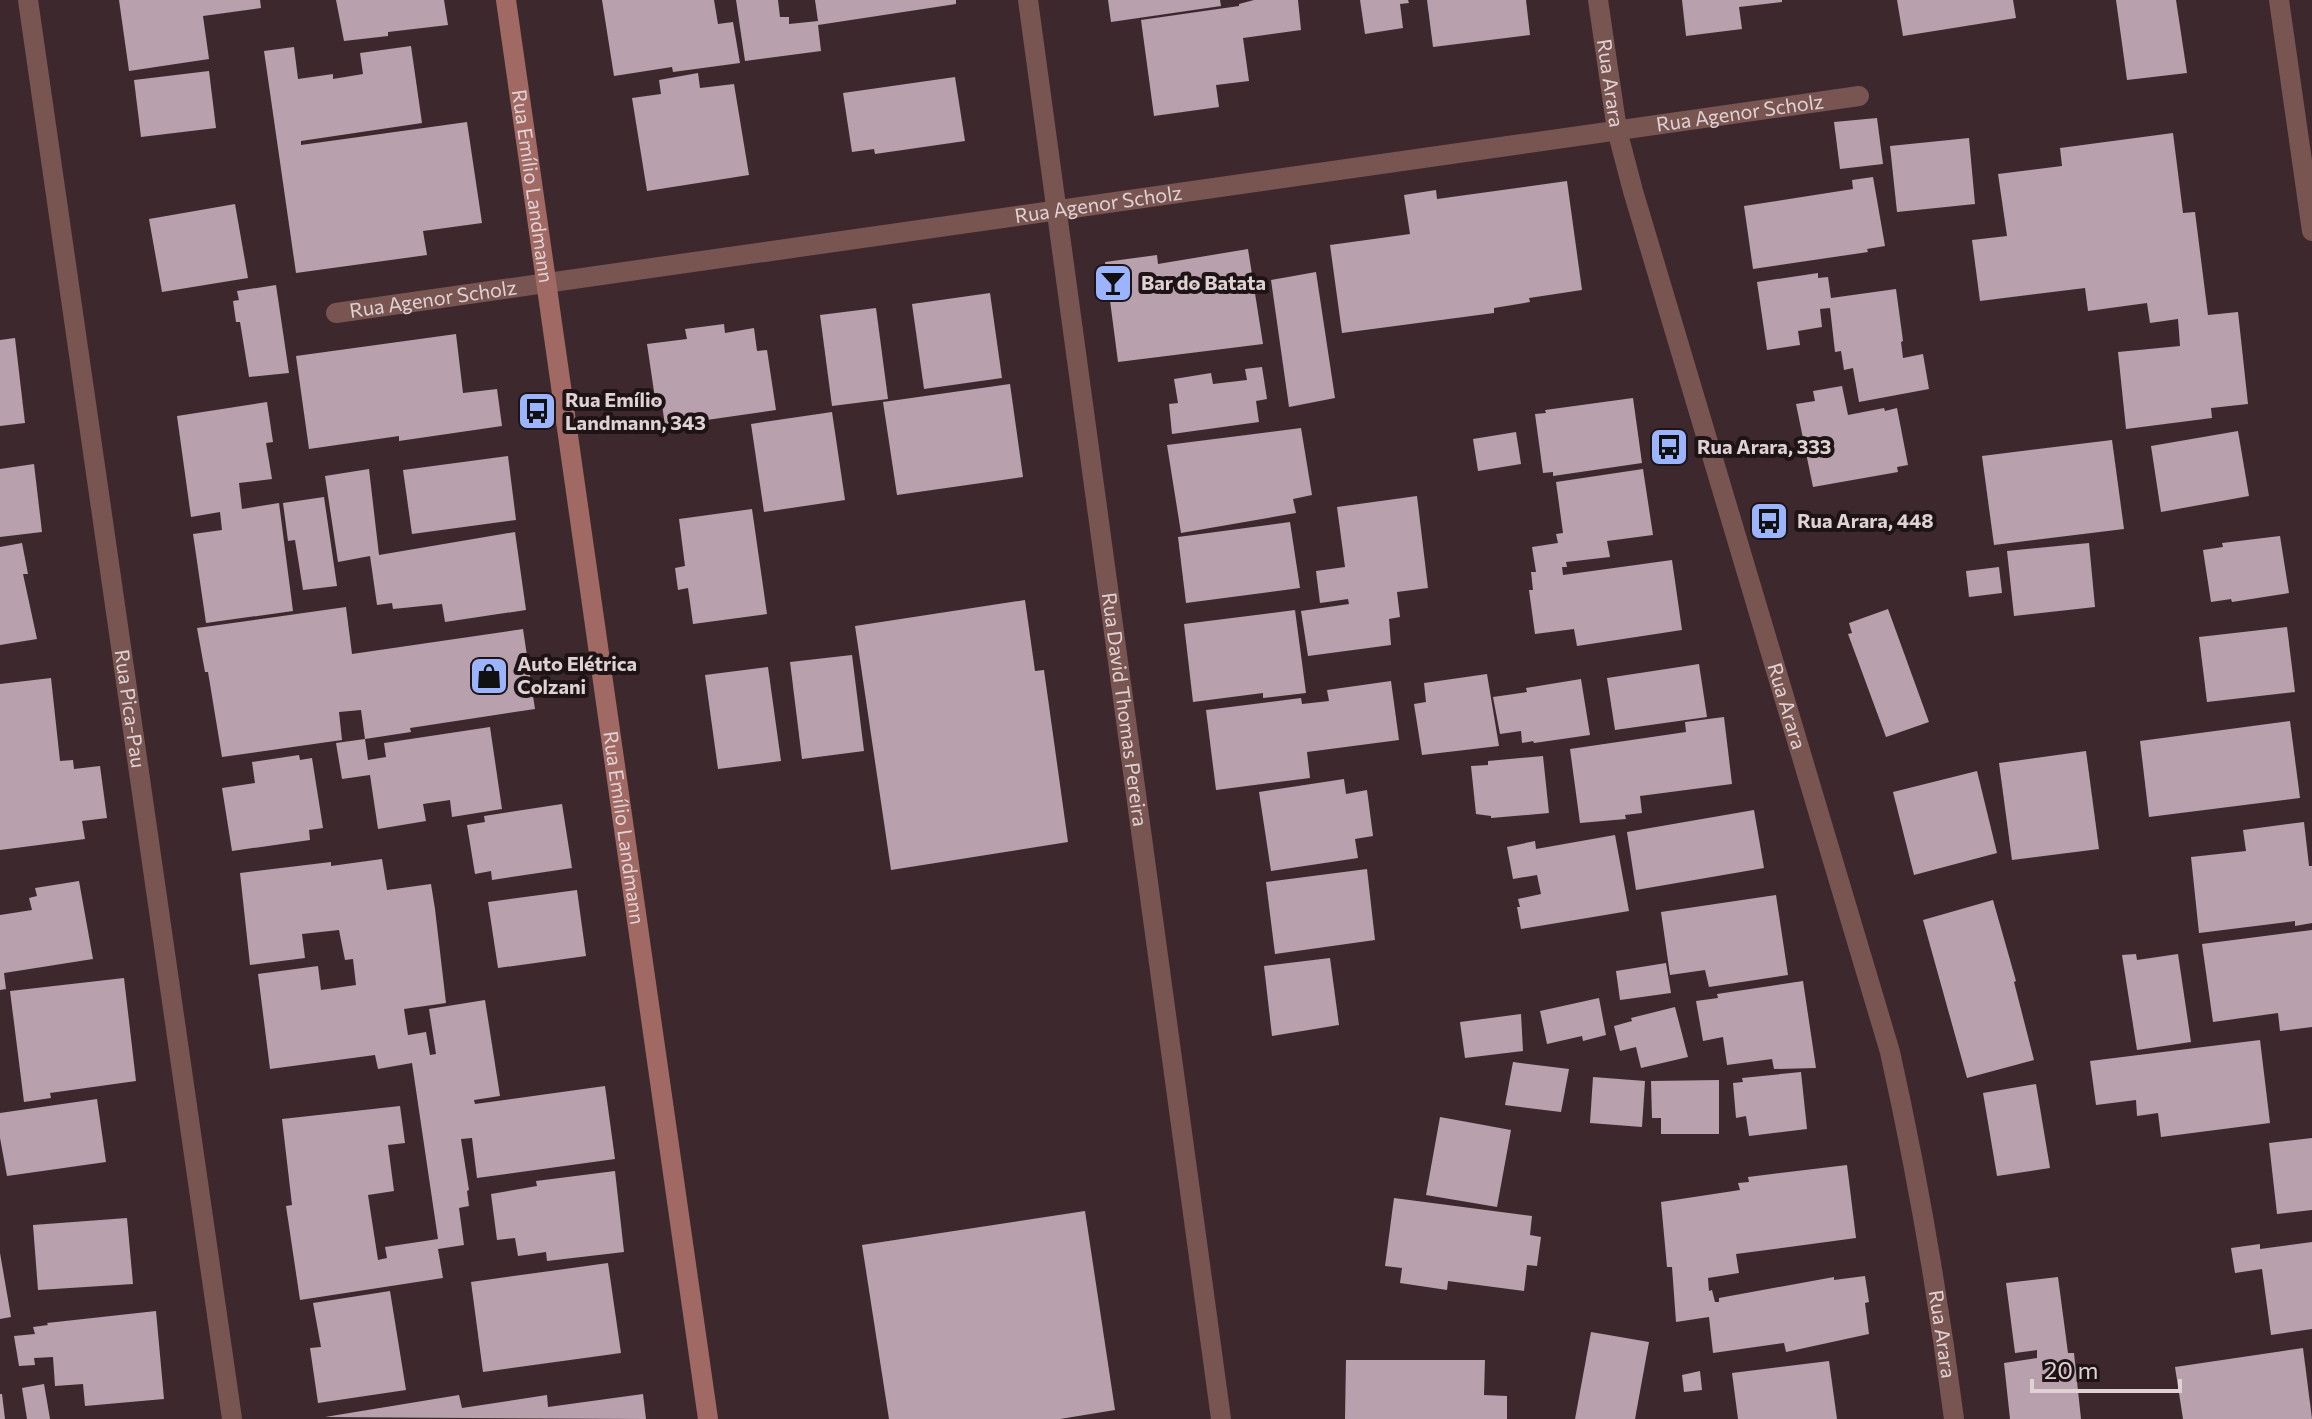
<svg xmlns="http://www.w3.org/2000/svg" width="2312" height="1419" font-family="Commissioner,sans-serif">
  <style>
    .building { fill: #b8a1ad }
    .lines { fill: none; stroke-linecap: round; stroke-linejoin: round }
    .street { stroke: #795551; stroke-width: 20 }
    .secondary { stroke: #a16964; stroke-width: 20 }
    .labels { text-anchor: middle; stroke-width: 8; stroke-linejoin: round; paint-order: stroke }
    .street-label { font-size: 20px; fill: #e0d2d4; stroke: #1e1416 }
    .poi-label { font-size: 20px; font-weight: bold; fill: #e0d2d4; stroke: #1e1416; text-anchor: start }
  </style>
  <rect width="100%" height="100%" fill="#3d292d"/>
  <g class="building">
    <polygon points="119,0 260,0 261,8 203,16 209,59 129,71"/>
    <polygon points="336,0 444,0 448,25 388,32 388,36 344,41"/>
    <polygon points="602,0 714,0 718,24 733,22 740,63 673,72 672,67 614,76"/>
    <polygon points="736,0 778,0 780,17 789,17 789,24 818,21 815,0 956,0 956,4 818,25 821,51 745,61"/>
    <polygon points="1108,0 1220,0 1221,6 1111,22"/>
    <polygon points="1254,0 1298,0 1301,30 1243,38 1249,81 1216,85 1219,107 1154,116 1141,20 1239,6 1239,4"/>
    <polygon points="1360,0 1408,0 1409,3 1400,4 1403,28 1365,34"/>
    <polygon points="1427,0 1526,0 1530,35 1433,47"/>
    <polygon points="1682,0 1782,0 1782,2 1739,7 1742,29 1686,36"/>
    <polygon points="1897,0 2013,0 2016,18 1903,36"/>
    <polygon points="2116,0 2176,0 2187,73 2127,80"/>
    <polygon points="411,46 422,123 301,141 301,145 467,122 482,223 423,231 427,255 296,273 264,51 294,47 298,79 333,74 333,79 363,74 360,53"/>
    <polygon points="209,71 216,128 141,137 134,80"/>
    <polygon points="698,73 700,88 734,84 749,175 647,191 632,98 661,94 659,80"/>
    <polygon points="955,77 965,141 875,154 874,149 852,152 843,93"/>
    <polygon points="1877,118 1883,164 1840,169 1834,122"/>
    <polygon points="2173,133 2183,213 2195,212 2208,315 2238,312 2248,404 2211,408 2212,418 2126,429 2118,352 2180,346 2178,319 2150,323 2147,303 2088,311 2085,288 1980,301 1972,240 2007,236 1998,174 2062,166 2060,148"/>
    <polygon points="1969,138 1975,204 1897,212 1890,146"/>
    <polygon points="1873,177 1885,246 1867,249 1868,252 1753,269 1744,206 1853,189 1852,180"/>
    <polygon points="1567,181 1582,290 1529,298 1530,302 1494,308 1494,313 1342,333 1330,245 1410,234 1404,195 1436,190 1437,199"/>
    <polygon points="235,204 248,278 162,292 149,219"/>
    <polygon points="1248,249 1263,344 1118,362 1105,262 1157,255 1158,264"/>
    <polygon points="1316,272 1335,398 1289,407 1271,280"/>
    <polygon points="1818,273 1818,278 1828,277 1831,298 1896,289 1903,341 1901,342 1903,358 1923,354 1929,389 1859,402 1853,368 1844,370 1841,351 1835,352 1830,308 1820,309 1822,327 1798,331 1800,345 1767,350 1757,282"/>
    <polygon points="276,285 289,373 249,377 240,322 236,322 233,301 239,300 237,291"/>
    <polygon points="990,293 1002,378 924,389 912,304"/>
    <polygon points="876,308 888,399 832,406 820,315"/>
    <polygon points="724,324 725,333 754,328 757,351 767,350 776,410 665,426 662,404 656,405 647,344 687,339 685,329"/>
    <polygon points="456,334 463,393 497,389 502,426 399,441 399,436 309,449 296,356"/>
    <polygon points="15,338 25,423 0,426 0,340"/>
    <polygon points="1262,367 1267,399 1256,401 1259,422 1172,434 1169,404 1178,403 1174,379 1211,373 1213,384 1247,380 1245,369"/>
    <polygon points="1010,384 1023,477 897,495 883,402"/>
    <polygon points="1842,386 1848,415 1884,408 1885,411 1897,408 1908,465 1897,467 1898,472 1813,487 1796,404 1815,401 1813,391"/>
    <polygon points="1633,398 1642,463 1553,476 1553,472 1543,473 1535,414 1546,413 1545,410"/>
    <polygon points="267,402 273,442 266,443 272,479 239,483 242,509 279,503 293,611 206,623 193,534 222,530 220,512 191,517 177,416"/>
    <polygon points="832,412 845,500 764,512 751,424"/>
    <polygon points="1301,428 1312,495 1293,499 1296,513 1181,533 1167,445"/>
    <polygon points="2238,431 2249,496 2161,512 2151,446"/>
    <polygon points="1516,432 1521,464 1478,471 1473,439"/>
    <polygon points="2112,440 2124,529 1994,545 1982,456"/>
    <polygon points="508,456 516,520 412,534 403,470"/>
    <polygon points="34,464 42,532 0,537 0,469"/>
    <polygon points="369,469 379,555 515,532 526,610 445,622 442,604 393,609 392,603 377,605 370,556 338,562 325,476"/>
    <polygon points="1643,469 1653,535 1607,541 1610,557 1566,562 1567,567 1562,567 1563,575 1672,560 1682,630 1577,646 1574,629 1535,634 1529,590 1533,590 1531,572 1536,572 1532,547 1558,543 1556,534 1563,533 1556,482"/>
    <polygon points="1417,496 1428,588 1397,592 1400,617 1389,619 1391,645 1308,656 1301,611 1349,604 1348,599 1320,603 1316,571 1345,567 1337,507"/>
    <polygon points="324,497 337,586 303,590 295,540 288,541 283,503"/>
    <polygon points="752,509 767,614 693,624 688,588 678,590 675,568 685,566 679,519"/>
    <polygon points="1290,522 1300,588 1186,603 1178,537"/>
    <polygon points="2280,536 2289,593 2232,602 2231,599 2211,602 2203,550 2223,547 2222,543"/>
    <polygon points="22,543 28,574 23,574 37,639 0,645 0,547"/>
    <polygon points="2089,543 2095,607 2014,616 2007,551"/>
    <polygon points="1999,567 2002,593 1969,597 1966,571"/>
    <polygon points="1025,600 1035,671 1044,670 1068,842 891,870 855,626"/>
    <polygon points="346,607 352,654 523,629 535,709 410,728 411,732 365,739 368,760 386,757 384,743 490,727 502,809 452,817 450,800 423,804 426,821 378,829 370,775 342,779 336,743 365,739 361,710 339,712 342,740 222,757 208,672 205,672 197,628"/>
    <polygon points="1888,609 1929,722 1886,737 1848,634 1852,633 1849,623"/>
    <polygon points="1295,610 1306,693 1263,698 1263,693 1193,702 1184,624"/>
    <polygon points="2287,627 2295,692 2207,702 2199,637"/>
    <polygon points="852,655 864,751 802,759 790,662"/>
    <polygon points="1699,664 1707,717 1615,730 1607,678"/>
    <polygon points="768,667 781,761 718,769 705,675"/>
    <polygon points="1487,674 1499,746 1422,755 1414,704 1426,702 1424,683"/>
    <polygon points="51,678 60,761 73,760 74,769 100,766 107,818 82,821 85,839 0,850 0,684"/>
    <polygon points="1581,679 1590,735 1534,743 1533,741 1522,743 1521,731 1500,734 1493,697 1527,692 1526,688"/>
    <polygon points="1391,681 1399,740 1307,752 1310,778 1216,790 1206,710 1301,698 1302,704 1329,701 1327,690"/>
    <polygon points="1724,717 1732,784 1640,796 1642,813 1625,815 1626,819 1580,823 1570,749 1686,732 1685,722"/>
    <polygon points="2290,721 2300,798 2149,817 2140,741"/>
    <polygon points="2086,751 2099,849 2012,860 1999,763"/>
    <polygon points="299,755 300,760 312,758 323,828 309,830 310,840 232,851 222,788 255,783 252,762"/>
    <polygon points="1543,756 1549,813 1491,818 1491,816 1476,814 1471,766 1488,765 1488,761"/>
    <polygon points="1977,771 1997,853 1914,875 1893,792"/>
    <polygon points="1344,779 1346,794 1367,790 1373,836 1355,839 1358,858 1271,871 1259,792"/>
    <polygon points="562,804 572,868 492,880 491,871 475,874 467,825 485,822 484,816"/>
    <polygon points="1754,810 1764,868 1636,890 1627,832"/>
    <polygon points="2304,822 2309,866 2312,866 2312,923 2295,926 2295,921 2199,933 2191,857 2246,851 2243,830"/>
    <polygon points="1615,835 1629,911 1521,929 1517,907 1520,907 1518,899 1541,894 1537,875 1513,879 1507,847 1535,841 1536,849"/>
    <polygon points="382,859 387,890 431,884 435,909 446,1003 404,1009 408,1035 426,1032 430,1055 436,1054 429,1009 485,1000 500,1096 474,1100 475,1104 605,1086 615,1159 477,1178 472,1138 461,1139 469,1190 467,1191 469,1206 459,1208 464,1245 438,1249 443,1278 300,1300 286,1206 292,1205 282,1119 400,1106 405,1143 388,1145 394,1191 368,1195 378,1260 387,1258 385,1247 438,1239 412,1063 378,1069 375,1055 270,1069 258,974 318,966 321,990 356,985 353,959 345,960 339,930 302,934 305,958 250,965 240,873 331,862 331,866"/>
    <polygon points="1367,869 1375,940 1275,954 1266,882"/>
    <polygon points="79,881 93,959 4,973 6,989 0,990 0,915 32,910 29,898 37,896 35,888"/>
    <polygon points="577,890 586,956 498,968 488,902"/>
    <polygon points="1776,895 1788,975 1709,987 1705,970 1670,975 1661,912"/>
    <polygon points="1993,900 2016,981 2014,982 2034,1060 1967,1078 1923,920"/>
    <polygon points="2312,930 2312,1027 2280,1031 2278,1013 2213,1022 2202,944"/>
    <polygon points="2136,954 2137,960 2178,954 2191,1042 2137,1050 2122,955"/>
    <polygon points="1330,958 1339,1025 1272,1036 1264,966"/>
    <polygon points="1666,963 1671,993 1620,1000 1616,971"/>
    <polygon points="124,978 136,1081 50,1093 51,1098 24,1102 10,991"/>
    <polygon points="1803,981 1816,1068 1774,1069 1772,1059 1727,1065 1723,1037 1703,1041 1696,1001 1718,998 1717,994"/>
    <polygon points="1599,998 1606,1035 1583,1041 1582,1036 1547,1044 1540,1011"/>
    <polygon points="1675,1007 1688,1057 1641,1068 1636,1047 1620,1051 1614,1026 1632,1021 1631,1018"/>
    <polygon points="1521,1014 1523,1051 1465,1058 1460,1022"/>
    <polygon points="2260,1040 2270,1123 2161,1137 2158,1113 2137,1116 2136,1100 2096,1105 2090,1061"/>
    <polygon points="1513,1062 1569,1069 1561,1112 1505,1105"/>
    <polygon points="1801,1072 1807,1129 1749,1136 1746,1116 1736,1118 1733,1083 1743,1082 1742,1078"/>
    <polygon points="1593,1077 1645,1081 1642,1127 1590,1123"/>
    <polygon points="1719,1080 1719,1134 1661,1134 1661,1118 1652,1118 1651,1081"/>
    <polygon points="2036,1084 2050,1168 1997,1176 1983,1093"/>
    <polygon points="97,1099 106,1162 7,1176 0,1138 0,1113"/>
    <polygon points="1440,1117 1511,1130 1497,1207 1426,1195"/>
    <polygon points="2312,1138 2312,1210 2277,1214 2269,1143"/>
    <polygon points="1847,1165 1856,1238 1736,1254 1739,1273 1708,1278 1709,1291 1712,1290 1715,1302 1719,1302 1719,1298 1834,1277 1834,1280 1865,1276 1869,1302 1865,1303 1869,1334 1786,1352 1784,1343 1713,1353 1709,1317 1676,1322 1672,1267 1667,1267 1661,1202 1740,1190 1738,1183 1749,1182 1748,1177"/>
    <polygon points="615,1171 624,1252 547,1261 546,1252 518,1256 515,1238 497,1240 491,1194 537,1186 536,1181"/>
    <polygon points="1394,1198 1532,1216 1530,1235 1541,1237 1537,1266 1527,1265 1524,1291 1448,1281 1447,1290 1400,1283 1402,1268 1385,1266"/>
    <polygon points="1085,1211 1115,1410 1060,1419 889,1419 862,1245"/>
    <polygon points="127,1218 133,1284 38,1290 33,1225"/>
    <polygon points="2312,1242 2312,1329 2271,1335 2262,1269 2235,1273 2231,1248 2260,1244 2260,1249"/>
    <polygon points="0,1253 11,1317 0,1319"/>
    <polygon points="608,1263 621,1353 483,1372 471,1282"/>
    <polygon points="2058,1277 2068,1353 2074,1353 2081,1419 2010,1419 2004,1363 2037,1358 2037,1350 2015,1353 2006,1283"/>
    <polygon points="390,1291 406,1390 318,1403 310,1348 321,1347 313,1303"/>
    <polygon points="156,1311 164,1399 85,1406 83,1384 55,1386 53,1357 34,1358 35,1365 19,1366 14,1336 35,1334 33,1327 48,1325 47,1323"/>
    <polygon points="1591,1332 1649,1342 1635,1419 1575,1419"/>
    <polygon points="2303,1348 2312,1419 2183,1419 2175,1367"/>
    <polygon points="1346,1360 1485,1360 1484,1395 1507,1396 1507,1419 1345,1419"/>
    <polygon points="1829,1361 1837,1419 1738,1419 1732,1373"/>
    <polygon points="1700,1371 1702,1390 1684,1392 1682,1375"/>
    <polygon points="44,1384 50,1419 27,1419 22,1388"/>
    <polygon points="0,1394 2,1394 5,1419 0,1419"/>
    <polygon points="643,1394 646,1419 325,1417 459,1395 462,1408 547,1395 548,1407"/>
  </g>
  <g class="lines">
    <g class="street">
      <path id="s1" d="M28 0 232 1419"/>
      <path id="s2" d="M1028 0 1221 1419"/>
      <path id="s3" d="M1598 0 1617 130 1633 191 1890 1052C1917 1173 1938 1295 1954 1419"/>
      <polyline points="2279,0 2312,231"/>
      <path id="s4" d="M336 313 1859 96"/>
    </g>
    <path class="secondary" id="s5" d="M506 0 708 1419"/>
  </g>
  <defs>
    <symbol id="bar-square" viewBox="-11 -11 22 22"><rect x="-9" y="-9" width="18" height="18" rx="4" fill="#9cb4fd" stroke="#1e1416"/><path d="M-6-5H6L.8 .8V4.5H3.5V6h-7V4.5H-.8V.8Z" fill="#111"/></symbol>
    <symbol id="bus-square" viewBox="-11 -11 22 22"><rect x="-9" y="-9" width="18" height="18" rx="4" fill="#9cb4fd" stroke="#1e1416"/><path d="M-5-6H5V4H4V6H2V4H-2V6H-4V4H-5ZM-3.5-4V0h7V-4ZM-3.5 1.2v1.5H-2V1.2ZM2 1.2v1.5H3.5V1.2Z" fill="#111"/></symbol>
    <symbol id="shop-square" viewBox="-11 -11 22 22"><rect x="-9" y="-9" width="18" height="18" rx="4" fill="#9cb4fd" stroke="#1e1416"/><path d="M-5-2.5h2.3a2.7 3.5 0 0 1 5.4 0H5L5.5 6h-11ZM-1.5-2.5h3a1.5 2.3 0 0 0-3 0Z" fill="#111"/></symbol>
  </defs>
  <g fill-rule="evenodd">
    <use href="#bar-square" x="1091" y="261" width="44" height="44"/>
    <use href="#bus-square" x="515" y="389" width="44" height="44"/>
    <use href="#bus-square" x="1647" y="425" width="44" height="44"/>
    <use href="#bus-square" x="1747" y="499" width="44" height="44"/>
    <use href="#shop-square" x="467" y="654" width="44" height="44"/>
  </g>
  <g class="labels">
    <g class="street-label">
      <text dy="7" stroke="none"><textPath href="#s3" startOffset="84">Rua Arara</textPath></text>
      <text dy="7" stroke="none"><textPath href="#s4" startOffset="1418">Rua Agenor Scholz</textPath></text>
      <text dy="7" stroke="none"><textPath href="#s5" startOffset="188">Rua Emílio Landmann</textPath></text>
      <text dy="7" stroke="none"><textPath href="#s4" startOffset="770">Rua Agenor Scholz</textPath></text>
      <text dy="7" stroke="none"><textPath href="#s4" startOffset="98">Rua Agenor Scholz</textPath></text>
      <text dy="7" stroke="none"><textPath href="#s3" startOffset="732">Rua Arara</textPath></text>
      <text dy="7" stroke="none"><textPath href="#s1" startOffset="716">Rua Pica-Pau</textPath></text>
      <text dy="7" stroke="none"><textPath href="#s2" startOffset="716">Rua David Thomas Pereira</textPath></text>
      <text dy="7" stroke="none"><textPath href="#s5" startOffset="836">Rua Emílio Landmann</textPath></text>
      <text dy="7" stroke="none"><textPath href="#s3" startOffset="1380">Rua Arara</textPath></text>
    </g>
    <g class="poi-label">
      <text x="1141" y="290">Bar do Batata</text>
      <text x="565" y="407">Rua Emílio<tspan x="565" dy="23">Landmann, 343</tspan></text>
      <text x="1697" y="454">Rua Arara, 333</text>
      <text x="1797" y="528">Rua Arara, 448</text>
      <text x="517" y="671">Auto Elétrica<tspan x="517" dy="23">Colzani</tspan></text>
    </g>
  </g>
  <path d="M2032 1379v12h148v-12" fill="none" stroke="#e0d2d4" stroke-width="4"/>
  <text x="2044" y="1379" font-size="24" fill="#e0d2d4" stroke="#1e1416" stroke-width="6" paint-order="stroke">20 m</text>
</svg>
